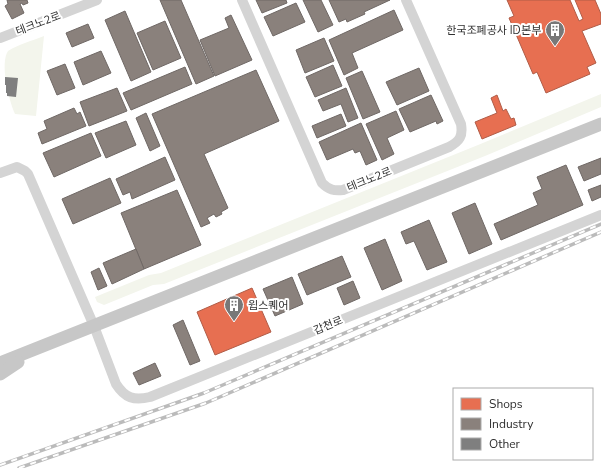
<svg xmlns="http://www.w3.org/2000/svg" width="601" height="468" font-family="'Nunito Sans','Noto Sans KR',sans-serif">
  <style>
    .green { fill: #f3f5ec }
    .shops { fill: #e76f51; stroke: #b05c47 }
    .industry { fill: #8a817c; stroke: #6f6865 }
    .building { fill: #7f7f7f }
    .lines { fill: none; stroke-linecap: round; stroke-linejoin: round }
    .minor { stroke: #d4d4d4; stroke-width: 10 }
    .major { stroke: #c7c7c7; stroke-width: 13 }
    .rail-casing { stroke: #bbb; stroke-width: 3.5 }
    .rail { stroke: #fff; stroke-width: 2; stroke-dasharray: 6; stroke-linecap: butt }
    .labels { text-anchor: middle; stroke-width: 4; stroke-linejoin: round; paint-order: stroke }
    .street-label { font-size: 11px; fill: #2f2f2f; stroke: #fff }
    .poi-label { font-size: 11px; fill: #2f2f2f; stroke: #fff; text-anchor: end }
  </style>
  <rect width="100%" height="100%" fill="#fff"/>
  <g class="green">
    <path d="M44 36 36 116 15 114C8 98 0 63 8 51 19 44 32 41 44 36Z"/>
    <polygon points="601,94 601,107 485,156 164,284 153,285 104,305 97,302 95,297 149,275 161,273 478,145"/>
  </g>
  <g class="shops">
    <polygon points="507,0 570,0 579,21 583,19 575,0 595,0 601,14 601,24 582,31 596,63 587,67 590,74 546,93 537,72 533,74 509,18 514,16"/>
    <polygon points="497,95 503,111 506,109 511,119 514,118 516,125 482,139 475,122 497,113 491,98"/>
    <polygon points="252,288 271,332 215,355 197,312"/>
  </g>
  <g class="industry">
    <polygon points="7,0 27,0 28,3 23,5 22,3 20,4 24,13 12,19 5,6 8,4"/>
    <polygon points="160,0 181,0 214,76 196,84"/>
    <polygon points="256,0 286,0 287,3 262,13"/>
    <polygon points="303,0 321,0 333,25 318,32"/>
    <polygon points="329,0 390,0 364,12 365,14 347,22 346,19 339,22"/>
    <polygon points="296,3 305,22 273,36 264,17"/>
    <polygon points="394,10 403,30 352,53 358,68 344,75 329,40"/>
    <polygon points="125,11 151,72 131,81 105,20"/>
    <polygon points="231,15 252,60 215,76 200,40 229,28 225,18"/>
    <polygon points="165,21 181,58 153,70 137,33"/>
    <polygon points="88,24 94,38 72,47 66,33"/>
    <polygon points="324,38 334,61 305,73 296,50"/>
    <polygon points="101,51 111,73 83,85 74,62"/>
    <polygon points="65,64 75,88 57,95 47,71"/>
    <polygon points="333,65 342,86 315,97 306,77"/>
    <polygon points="185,67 192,84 131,110 123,93"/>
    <polygon points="419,68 429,91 397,105 386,82"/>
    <polygon points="256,70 279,121 204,154 228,208 221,212 222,214 216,217 214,214 207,218 210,223 201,227 152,114"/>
    <polygon points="362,71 380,112 363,119 346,78"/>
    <polygon points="117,88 127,111 89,126 80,102"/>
    <polygon points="346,88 358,118 348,122 341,104 323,111 318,100"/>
    <polygon points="431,95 443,121 437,124 436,121 410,132 399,109"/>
    <polygon points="74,108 77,114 80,112 86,126 42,144 38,133 47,129 44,121"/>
    <polygon points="396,111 404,130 387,138 394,154 382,160 366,124"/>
    <polygon points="146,113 160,146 150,151 136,118"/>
    <polygon points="341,114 346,126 317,138 312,126"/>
    <polygon points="126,121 136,145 106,158 95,133"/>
    <polygon points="361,123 377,160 366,165 360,151 355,153 353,149 327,160 319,142"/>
    <polygon points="91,133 101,156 54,177 43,153"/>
    <polygon points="165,157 175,180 132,199 130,192 123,195 116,179"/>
    <polygon points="601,158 601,174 584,181 578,167"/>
    <polygon points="566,165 583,205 501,240 494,224 538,205 533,193 542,189 537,177"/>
    <polygon points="110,178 121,203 73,224 62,199"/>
    <polygon points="601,185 601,197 592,201 588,190"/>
    <polygon points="177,190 201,245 144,269 121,213"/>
    <polygon points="475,203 492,244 469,254 452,213"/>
    <polygon points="429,220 447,262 427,270 414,241 406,244 401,232"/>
    <polygon points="385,239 402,281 382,290 364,248"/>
    <polygon points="136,249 144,269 112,284 103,263"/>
    <polygon points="342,256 351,277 307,295 298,274"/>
    <polygon points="99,268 107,286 98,290 91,272"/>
    <polygon points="292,277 303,304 275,316 263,289"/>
    <polygon points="353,281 360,298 344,305 337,288"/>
    <polygon points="183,320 200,361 190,365 173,325"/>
    <polygon points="155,363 161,376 139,385 133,373"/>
  </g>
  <polygon class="building" points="5,77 18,78 16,97 7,96 7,93 6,93 6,85 5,85"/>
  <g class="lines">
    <g class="minor">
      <path d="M242 0 322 183C329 190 334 191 343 190L449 147C460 141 463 136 461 124L406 0"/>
      <polyline points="0,38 97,0"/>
      <path d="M0 173 17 167 25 171 28 174 94 326 116 384C125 398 134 401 150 397L601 215"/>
    </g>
    <g class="major">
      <polyline points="0,363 601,124"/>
      <polyline points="0,374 18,362"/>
    </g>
    <defs>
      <g id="rail">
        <polyline points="0,465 204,393 601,224"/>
        <polyline points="19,468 206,403 601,232"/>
      </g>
    </defs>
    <use href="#rail" class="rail-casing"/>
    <use href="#rail" class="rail"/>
  </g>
  <defs>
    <symbol id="building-pin" viewBox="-11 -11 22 30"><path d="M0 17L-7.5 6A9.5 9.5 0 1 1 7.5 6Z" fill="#787878" stroke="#fff"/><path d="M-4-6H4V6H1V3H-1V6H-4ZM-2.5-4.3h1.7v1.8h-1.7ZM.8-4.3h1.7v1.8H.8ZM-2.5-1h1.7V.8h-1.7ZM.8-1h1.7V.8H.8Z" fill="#fff"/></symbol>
  </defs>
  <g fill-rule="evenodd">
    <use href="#building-pin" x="544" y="19" width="22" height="30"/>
    <use href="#building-pin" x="223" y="294" width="22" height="30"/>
  </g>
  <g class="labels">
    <g class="street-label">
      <text transform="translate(38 23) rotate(-21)" y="4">테크노2로</text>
      <text transform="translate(369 179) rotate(-22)" y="4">테크노2로</text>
      <text transform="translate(328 325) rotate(-22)" y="4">갑천로</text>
    </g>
    <g class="poi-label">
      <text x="541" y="34">한국조폐공사 ID본부</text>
      <text x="248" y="309" text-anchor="start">윕스퀘어</text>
    </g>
  </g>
  <rect x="453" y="388" width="140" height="72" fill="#ffffff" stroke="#acacac"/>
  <rect x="461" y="398" width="20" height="12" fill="#e76f51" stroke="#acacac"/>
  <text x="489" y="408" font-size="12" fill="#2f2f2f">Shops</text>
  <rect x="461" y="418" width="20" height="12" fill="#8a817c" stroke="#acacac"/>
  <text x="489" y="428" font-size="12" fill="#2f2f2f">Industry</text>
  <rect x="461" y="438" width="20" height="12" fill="#7f7f7f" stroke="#acacac"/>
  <text x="489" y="448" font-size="12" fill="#2f2f2f">Other</text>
</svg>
